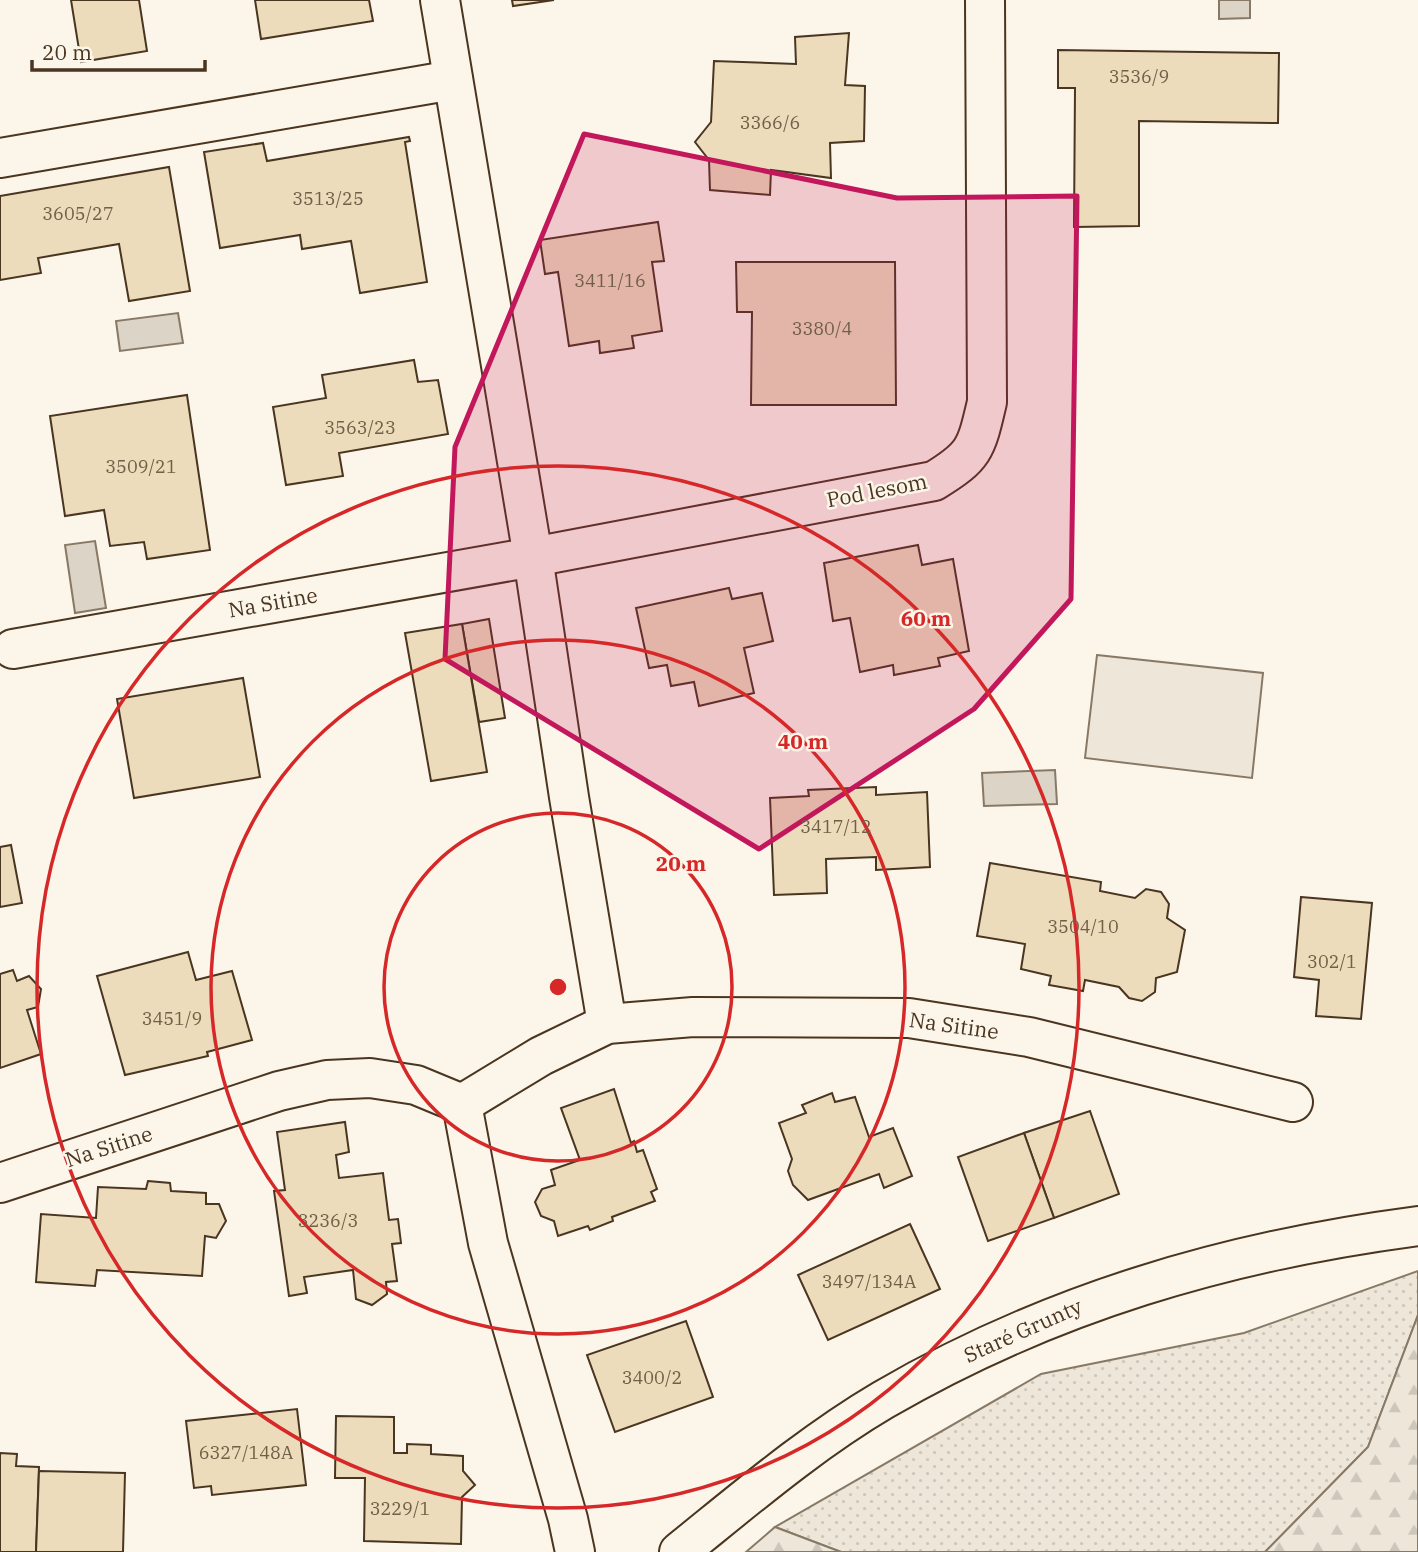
<svg xmlns="http://www.w3.org/2000/svg" width="1418" height="1552" font-family="'IBM Plex Serif',serif">
  <style>
    .green { fill: url(#green-dots); stroke: #887966; stroke-width: 2 }
    .forest { fill: url(#forest-firs); stroke: #887966; stroke-width: 2 }
    .pitch { fill: #ede6d9; stroke: #887966; stroke-width: 2 }
    .water { fill: #dcd4c6; stroke: #887966; stroke-width: 2 }
    .building { fill: #ecdcbc; stroke: #4a3520; stroke-width: 2 }
    .lines { fill: none; stroke-linecap: round; stroke-linejoin: round }
    .street-casing { stroke: #4a3520; stroke-width: 42 }
    .street { stroke: #fbf6e9; stroke-width: 38 }
    .marked { fill: #c2185b; fill-opacity: 0.2; stroke: #c2185b; stroke-width: 5; stroke-linejoin: round }
    .ring { fill: none; stroke: #d62828; stroke-width: 3.5 }
    .labels { text-anchor: middle; stroke-width: 5; stroke-linejoin: round; paint-order: stroke }
    .number-label { font-size: 18px; fill: #725f47 }
    .street-label { font-size: 21px; fill: #4a3520; stroke: #fbf6e9 }
    .centre { fill: #d62828; stroke: #fbf6e9; stroke-width: 3.5 }
    .ring-label { font-size: 21px; text-anchor: middle; font-weight: bold; fill: #d62828; stroke: #fbf6e9; stroke-width: 5; stroke-linejoin: round; paint-order: stroke }
  </style>
  <defs>
    <pattern id="green-dots" width="8" height="8" patternUnits="userSpaceOnUse" patternTransform="scale(1.75)"><rect width="8" height="8" fill="#ede6d9"/><path d="M2 2h.1M6 6h.1" fill="none" stroke="#cdc6ba" stroke-width="1.8" stroke-linecap="round"/></pattern>
    <pattern id="forest-firs" width="22" height="20" patternUnits="userSpaceOnUse" patternTransform="scale(1.75)"><rect width="22" height="20" fill="#ede6d9"/><path d="M5 1l3.5 6h-7zM16 11l3.5 6h-7z" fill="#cdc6ba"/></pattern>
  </defs>
  <rect width="100%" height="100%" fill="#fbf6e9"/>
  <polygon class="green" points="1418,1271 1418,1315 1368,1447 1265,1552 841,1552 775,1527 1041,1374 1244,1333"/>
  <g class="forest">
    <polygon points="1418,1315 1418,1552 1265,1552 1368,1447"/>
    <polygon points="775,1527 841,1552 746,1552"/>
  </g>
  <polygon class="pitch" points="1097,655 1263,673 1252,778 1085,758"/>
  <g class="water">
    <polygon points="1219,0 1250,0 1250,18 1219,19"/>
    <polygon points="178,313 183,343 120,351 116,321"/>
    <polygon points="95,541 106,608 75,613 65,545"/>
    <polygon points="1055,770 1057,804 984,806 982,773"/>
  </g>
  <g class="building">
    <polygon points="71,0 139,0 147,51 81,62"/>
    <polygon points="255,0 369,0 373,21 261,39"/>
    <polygon points="512,0 554,0 513,6"/>
    <polygon points="849,33 845,85 865,86 864,141 830,143 831,178 771,170 770,195 710,190 709,160 695,142 711,122 714,61 796,64 795,37"/>
    <polygon points="1058,50 1279,53 1278,123 1139,121 1139,226 1074,227 1075,88 1058,88"/>
    <polygon points="409,137 410,141 405,142 427,282 360,293 351,241 302,249 300,235 220,248 204,152 263,143 267,161"/>
    <polygon points="169,167 190,291 129,301 119,244 38,258 41,273 0,280 0,196"/>
    <polygon points="658,222 664,261 652,262 662,331 632,336 634,348 600,353 599,341 569,346 558,272 545,274 540,240"/>
    <polygon points="736,262 895,262 896,405 751,405 752,312 737,312"/>
    <polygon points="414,360 418,382 438,380 448,434 339,453 343,476 286,485 273,407 326,398 322,375"/>
    <polygon points="187,395 210,550 147,559 144,542 110,546 104,510 65,516 50,416"/>
    <polygon points="918,545 922,565 953,559 969,651 938,658 940,666 894,675 893,665 860,672 850,618 833,621 824,563"/>
    <polygon points="729,588 732,599 762,593 773,641 744,648 754,693 699,706 694,682 671,686 667,665 649,668 636,608"/>
    <polygon points="489,619 505,718 479,722 462,624"/>
    <polygon points="462,624 487,772 431,781 405,633"/>
    <polygon points="243,678 260,777 134,798 117,699"/>
    <polygon points="876,787 876,795 927,792 930,867 876,870 876,857 826,859 827,893 774,895 770,798 809,796 808,790"/>
    <polygon points="11,845 22,903 0,907 0,847"/>
    <polygon points="990,863 1101,882 1100,891 1135,898 1146,889 1161,892 1169,904 1167,918 1185,930 1177,972 1156,978 1155,992 1142,1001 1129,998 1119,987 1085,980 1083,991 1049,985 1051,976 1021,969 1025,944 977,936"/>
    <polygon points="1301,897 1372,903 1361,1019 1316,1016 1319,980 1294,977"/>
    <polygon points="188,952 196,980 232,971 252,1040 207,1052 208,1056 125,1075 97,976"/>
    <polygon points="13,970 17,981 29,976 41,989 38,1007 27,1010 41,1054 0,1068 0,974"/>
    <polygon points="614,1089 631,1143 634,1141 637,1152 643,1150 657,1189 651,1192 655,1201 612,1217 613,1221 590,1230 588,1226 558,1236 554,1221 541,1216 535,1202 542,1189 555,1185 551,1170 580,1160 561,1108"/>
    <polygon points="832,1093 835,1102 855,1097 869,1137 893,1128 912,1176 884,1188 879,1174 808,1200 793,1185 788,1171 792,1159 779,1123 806,1113 802,1105"/>
    <polygon points="1090,1111 1119,1194 1054,1218 1024,1133"/>
    <polygon points="345,1122 349,1152 336,1155 339,1178 383,1173 389,1220 398,1219 401,1243 392,1244 397,1281 386,1282 387,1294 372,1305 356,1299 353,1270 304,1277 307,1293 289,1296 274,1191 285,1190 277,1132"/>
    <polygon points="1024,1133 1054,1218 988,1241 958,1157"/>
    <polygon points="148,1181 170,1183 171,1191 206,1193 206,1204 219,1204 226,1221 216,1238 205,1236 202,1276 97,1270 95,1286 36,1282 41,1214 96,1218 98,1187 146,1189"/>
    <polygon points="910,1224 940,1289 828,1340 798,1275"/>
    <polygon points="686,1321 713,1397 615,1432 587,1355"/>
    <polygon points="297,1409 306,1485 212,1495 211,1486 194,1488 186,1421"/>
    <polygon points="336,1416 394,1417 394,1453 407,1453 407,1444 431,1445 431,1454 463,1456 463,1471 475,1485 462,1497 461,1544 364,1541 365,1478 335,1478"/>
    <polygon points="0,1453 17,1454 16,1466 39,1467 36,1552 0,1552"/>
    <polygon points="39,1471 125,1473 123,1552 36,1552"/>
  </g>
  <g class="lines">
    <defs>
      <g id="street">
        <polyline points="440,0 533,557 569,797 607,1024"/>
        <polyline points="0,158 453,80"/>
        <path d="M13 649 533 557 934 481C975 456 976 449 987 402L985 0"/>
        <polyline points="462,1104 488,1243 568,1519 575,1552"/>
        <polyline points="0,1183 279,1091 327,1080 370,1078 416,1085 462,1104 541,1056 607,1024 693,1017 909,1018 1029,1037 1293,1102"/>
        <path d="M679 1552C745 1499 810 1443 883 1400 1050 1303 1227 1251 1418 1226"/>
      </g>
    </defs>
    <use href="#street" class="street-casing"/>
    <use href="#street" class="street"/>
  </g>
  <path class="marked" d="M584 134 897 198 1077 196 1071 599 974 709 759 849 445 659 455 447Z"/>
  <g class="ring">
    <circle cx="558" cy="987" r="174"/>
    <circle cx="558" cy="987" r="347"/>
    <circle cx="558" cy="987" r="521"/>
  </g>
  <g class="labels">
    <g class="number-label">
      <text x="1139" y="83">3536/9</text>
      <text x="770" y="129">3366/6</text>
      <text x="328" y="205">3513/25</text>
      <text x="78" y="220">3605/27</text>
      <text x="610" y="287">3411/16</text>
      <text x="822" y="335">3380/4</text>
      <text x="360" y="434">3563/23</text>
      <text x="141" y="473">3509/21</text>
      <text x="836" y="833">3417/12</text>
      <text x="1083" y="933">3504/10</text>
      <text x="1332" y="968">302/1</text>
      <text x="172" y="1025">3451/9</text>
      <text x="328" y="1227">3236/3</text>
      <text x="869" y="1288">3497/134A</text>
      <text x="652" y="1384">3400/2</text>
      <text x="246" y="1459">6327/148A</text>
      <text x="400" y="1515">3229/1</text>
    </g>
    <g class="street-label">
      <text transform="translate(877 491) rotate(-11)" y="7">Pod lesom</text>
      <text transform="translate(273 603) rotate(-10)" y="7">Na Sitine</text>
      <text transform="translate(954 1026) rotate(8)" y="7">Na Sitine</text>
      <text transform="translate(109 1147) rotate(-18)" y="7">Na Sitine</text>
      <text transform="translate(1023 1331) rotate(-24)" y="7">Staré Grunty</text>
    </g>
  </g>
  <circle cx="558" cy="987" r="10" class="centre"/>
  <g class="ring-label">
    <text x="926" y="626">60 m</text>
    <text x="803" y="749">40 m</text>
    <text x="681" y="871">20 m</text>
  </g>
  <path d="M32 60v10h173v-10" fill="none" stroke="#4a3520" stroke-width="3.5"/>
  <text x="42" y="60" font-size="21" fill="#4a3520" stroke="#fbf6e9" stroke-width="5" paint-order="stroke">20 m</text>
</svg>
